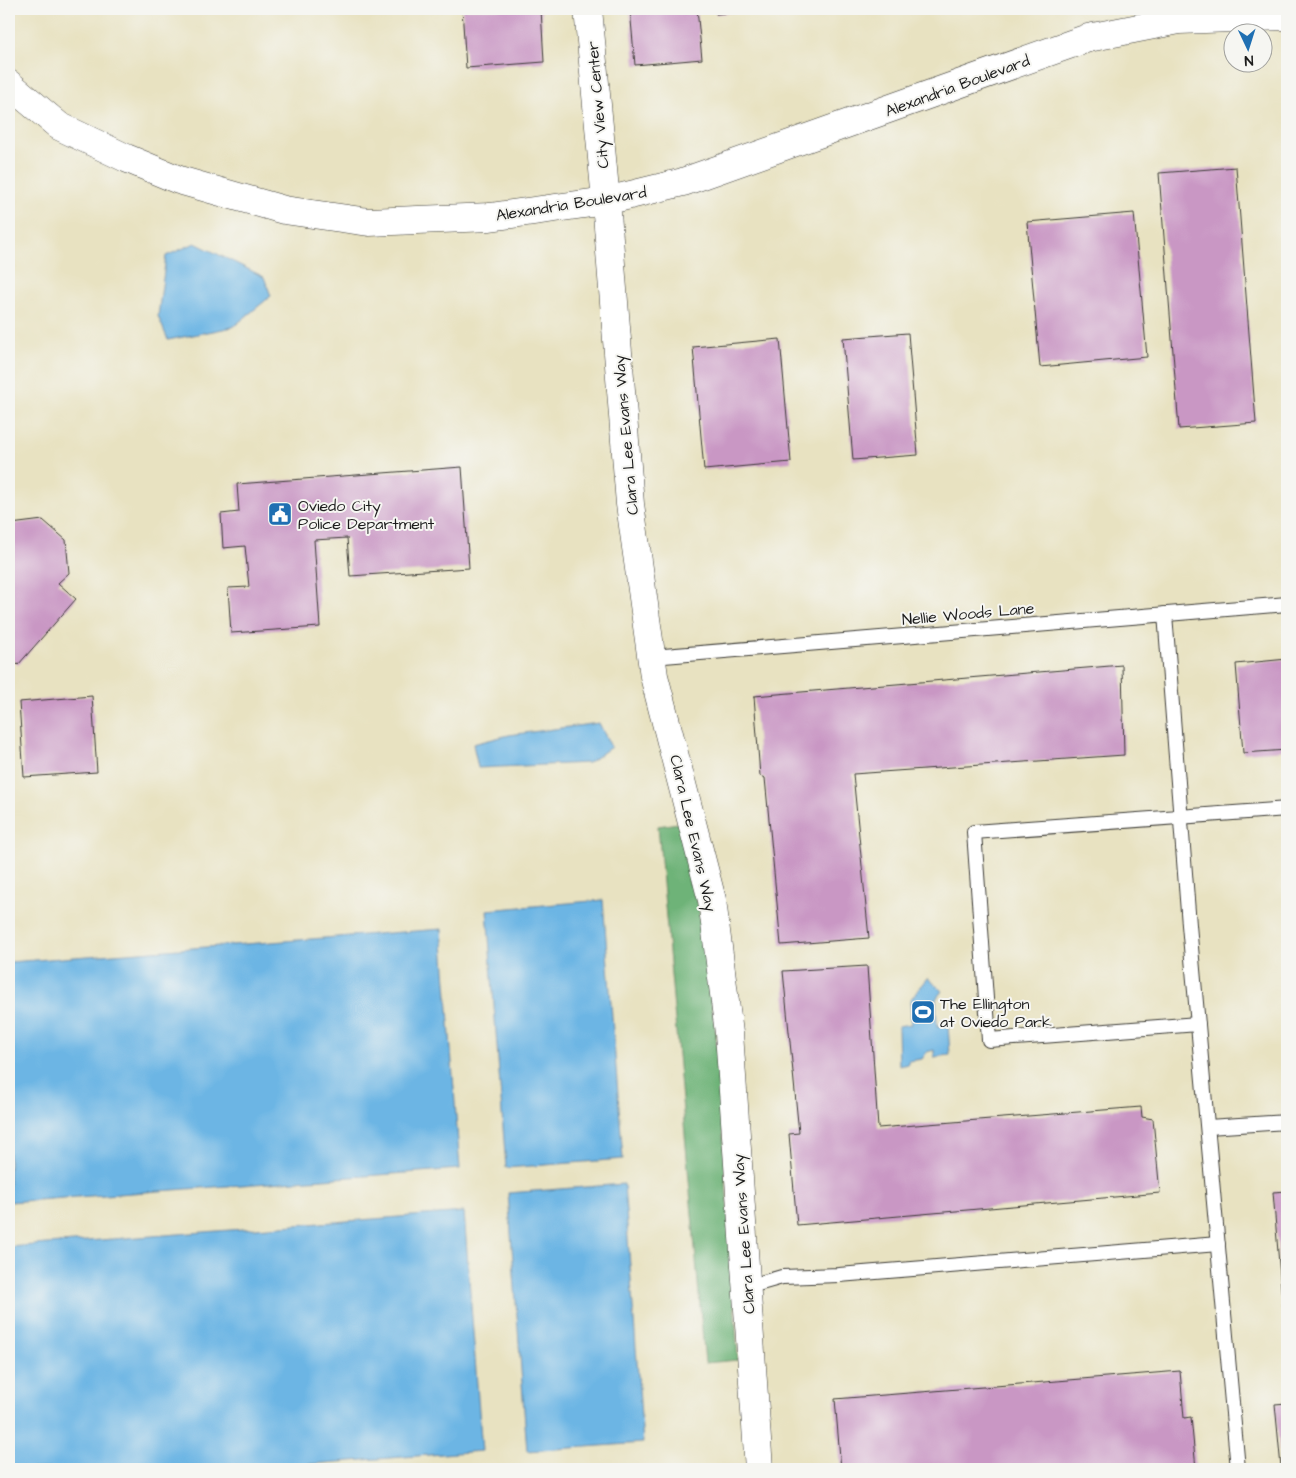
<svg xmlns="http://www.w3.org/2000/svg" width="1296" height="1478" font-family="'Architects Daughter',sans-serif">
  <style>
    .forest { fill: #6eb378; stroke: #45684a }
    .water { fill: #6cb5e4; stroke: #446880 }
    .building { fill: #c997c4 }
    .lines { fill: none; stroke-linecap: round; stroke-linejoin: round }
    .service-casing { stroke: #3b3a35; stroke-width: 16 }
    .minor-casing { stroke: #3b3a35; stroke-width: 29 }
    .tertiary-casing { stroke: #3b3a35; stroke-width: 29 }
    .service { stroke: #fff; stroke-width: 14 }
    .minor { stroke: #fff; stroke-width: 28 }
    .tertiary { stroke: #fff; stroke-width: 28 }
    .labels { text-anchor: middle; stroke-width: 4; stroke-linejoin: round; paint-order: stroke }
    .street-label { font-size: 16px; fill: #1c1c1c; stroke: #f6f6f2 }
    .poi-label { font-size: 16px; fill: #1c1c1c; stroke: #f6f6f2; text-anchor: start }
  </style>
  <rect width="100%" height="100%" fill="#f6f6f2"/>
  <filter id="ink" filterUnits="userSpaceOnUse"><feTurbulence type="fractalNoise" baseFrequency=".02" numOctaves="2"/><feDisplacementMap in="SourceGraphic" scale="10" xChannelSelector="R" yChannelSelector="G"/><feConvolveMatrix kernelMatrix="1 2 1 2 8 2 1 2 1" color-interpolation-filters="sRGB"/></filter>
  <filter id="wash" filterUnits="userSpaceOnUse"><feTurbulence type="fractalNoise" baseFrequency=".0096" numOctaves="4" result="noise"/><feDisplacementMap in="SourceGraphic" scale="20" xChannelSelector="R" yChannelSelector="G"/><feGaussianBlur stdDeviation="1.12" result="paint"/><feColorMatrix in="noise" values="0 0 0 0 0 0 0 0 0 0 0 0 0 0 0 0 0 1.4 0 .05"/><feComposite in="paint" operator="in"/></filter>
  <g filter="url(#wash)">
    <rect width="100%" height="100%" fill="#e8e2c1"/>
    <polygon class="forest" points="678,823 698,903 716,1035 738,1360 705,1363 658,826"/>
    <g class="water">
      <polygon points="195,243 264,277 271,296 233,327 168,340 158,316 166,256"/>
      <polygon points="599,723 611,747 588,763 478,768 473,744 509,735"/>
      <polygon points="603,900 623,1159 506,1168 487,910"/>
      <polygon points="442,929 460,1169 9,1202 9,962"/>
      <polygon points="928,978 942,991 936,999 937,1026 948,1025 950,1055 934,1057 934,1050 927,1052 922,1059 909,1061 909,1064 899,1066 898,1026 911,1024 910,1000"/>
      <polygon points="624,1184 643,1443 527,1451 508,1193"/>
      <polygon points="464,1212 482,1451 246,1469 9,1469 9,1247"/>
    </g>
    <g id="blocks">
      <g class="building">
        <polygon points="462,9 541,9 544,62 466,68"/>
        <polygon points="630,9 697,9 702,59 635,65"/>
        <polygon points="716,9 755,9 756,10 716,14"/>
        <polygon points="1236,167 1256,423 1179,429 1159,173"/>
        <polygon points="1134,213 1147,357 1040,367 1027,222"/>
        <polygon points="908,333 918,455 853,460 843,338"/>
        <polygon points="780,339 791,462 704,470 693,347"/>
        <polygon points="462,467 469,568 350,576 347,538 314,540 320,627 231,633 228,588 249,587 245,546 223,548 221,514 239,512 237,484"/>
        <polygon points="43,520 66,540 69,573 58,583 76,599 18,665 9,656 9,527 11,524"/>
        <polygon points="1287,659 1287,750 1243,753 1236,664"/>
        <polygon points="1122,665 1124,755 853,774 869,938 781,945 765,778 760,776 754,696"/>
        <polygon points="92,696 97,772 24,777 19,702"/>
        <polygon points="867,966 878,1128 1141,1107 1142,1117 1153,1119 1160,1193 797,1225 789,1134 799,1133 783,971"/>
        <polygon points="1287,1191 1287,1348 1286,1348 1273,1192"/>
        <polygon points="1180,1371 1184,1418 1191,1417 1196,1469 841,1469 835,1399"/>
        <polygon points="1287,1403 1287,1467 1281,1467 1275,1404"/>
      </g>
    </g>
  </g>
  <g filter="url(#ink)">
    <use href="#blocks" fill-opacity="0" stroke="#3b3a35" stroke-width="1"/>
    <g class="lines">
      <defs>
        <g id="service">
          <polyline points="1165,614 1189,925 1238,1469"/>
          <polyline points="652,657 1287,604"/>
          <polyline points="1198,1024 989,1040 974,832 1287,809"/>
          <polyline points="1208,1127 1287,1122"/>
          <polyline points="747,1287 782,1277 839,1275 1218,1244"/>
        </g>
        <polyline id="minor" points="588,9 606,201"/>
        <g id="tertiary">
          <polyline points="9,84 59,126 126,158 179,180 284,210 369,222 490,217 606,201 683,182 1088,38 1179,20 1287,16"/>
          <polyline points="606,201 630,504 654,676 712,900 729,1033 759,1469"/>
        </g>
      </defs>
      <use href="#service" class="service-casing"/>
      <use href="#minor" class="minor-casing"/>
      <use href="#tertiary" class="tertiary-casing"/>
      <use href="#service" class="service"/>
      <use href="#minor" class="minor"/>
      <use href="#tertiary" class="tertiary"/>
    </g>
  </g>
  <defs>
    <symbol id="civic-square" viewBox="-11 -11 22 22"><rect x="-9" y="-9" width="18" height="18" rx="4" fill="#1f6fb2" stroke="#f6f6f2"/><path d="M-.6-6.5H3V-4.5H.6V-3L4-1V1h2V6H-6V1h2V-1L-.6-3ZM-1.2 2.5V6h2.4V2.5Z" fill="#fff"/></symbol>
    <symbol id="stadium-square" viewBox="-11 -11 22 22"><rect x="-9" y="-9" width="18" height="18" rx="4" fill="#1f6fb2" stroke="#f6f6f2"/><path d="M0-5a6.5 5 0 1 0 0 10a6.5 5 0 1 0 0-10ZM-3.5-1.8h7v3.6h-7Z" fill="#fff"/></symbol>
  </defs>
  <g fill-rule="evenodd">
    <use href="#civic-square" x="266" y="500" width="28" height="28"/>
    <use href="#stadium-square" x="909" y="998" width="28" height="28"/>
  </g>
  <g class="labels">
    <g class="street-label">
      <text transform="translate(957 85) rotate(-20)" y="6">Alexandria Boulevard</text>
      <text transform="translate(597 105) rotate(-95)" y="6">City View Center</text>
      <text transform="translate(571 203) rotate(-9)" y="6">Alexandria Boulevard</text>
      <text transform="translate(625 435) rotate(-95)" y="6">Clara Lee Evans Way</text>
      <text transform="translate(968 613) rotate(-5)" y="6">Nellie Woods Lane</text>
      <text transform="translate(694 833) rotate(77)" y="6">Clara Lee Evans Way</text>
      <text transform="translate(743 1234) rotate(-94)" y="6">Clara Lee Evans Way</text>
    </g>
    <g class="poi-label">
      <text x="298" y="511">Oviedo City<tspan x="298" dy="18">Police Department</tspan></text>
      <text x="940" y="1009">The Ellington<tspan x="940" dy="18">at Oviedo Park</tspan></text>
    </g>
  </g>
  <rect width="1296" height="1478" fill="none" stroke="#f6f6f2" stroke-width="30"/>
  <g transform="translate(1248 48) rotate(176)"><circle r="24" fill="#f6f6f2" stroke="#9f9f9c"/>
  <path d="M0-4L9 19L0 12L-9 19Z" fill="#1f6fb2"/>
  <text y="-8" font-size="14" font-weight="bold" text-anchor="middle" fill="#1c1c1c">N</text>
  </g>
</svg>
